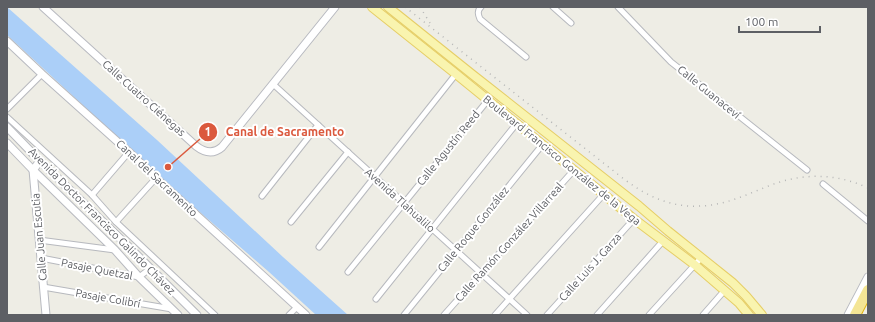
<svg xmlns="http://www.w3.org/2000/svg" width="875" height="322" font-family="Ubuntu,sans-serif">
  <style>
    .water { fill: #abcff8 }
    .lines { fill: none; stroke-linecap: round; stroke-linejoin: round }
    .street-casing { stroke: #b7b9be; stroke-width: 7 }
    .secondary-casing { stroke: #b8bac0; stroke-width: 9 }
    .primary-casing { stroke: #e6ce66; stroke-width: 10 }
    .highway-casing { stroke: #e1b412; stroke-width: 12 }
    .street { stroke: #fff; stroke-width: 5 }
    .secondary { stroke: #fff; stroke-width: 7 }
    .primary { stroke: #f9f4af; stroke-width: 8 }
    .highway { stroke: #f4e595; stroke-width: 10 }
    .rail { stroke: #b5b6b6; stroke-width: 1.5; stroke-dasharray: 1 5; stroke-linecap: butt }
    .labels { text-anchor: middle; stroke-width: 4; stroke-linejoin: round; paint-order: stroke }
    .street-label { font-size: 11px; fill: #5d5f64; stroke: #fff }
    .leader { fill: none; stroke: #db593d; stroke-width: 1.5 }
    .callout-dot { fill: #db593d; stroke: #fff; stroke-width: 1.5 }
    .mark-label { font-size: 12px; text-anchor: middle; font-weight: bold; fill: #fff }
    .callout-label { font-size: 12px; text-anchor: middle; font-weight: bold; fill: #db593d; stroke: #fff; stroke-width: 4; stroke-linejoin: round; paint-order: stroke }
  </style>
  <rect width="100%" height="100%" fill="#eeede5"/>
  <polygon class="water" points="7,7 157,140 283,257 348,315 316,315 269,272 180,195 7,35"/>
  <g class="lines">
    <defs>
      <g id="street">
        <path d="M481 7C477 11 478 14 480 19L526 57"/>
        <polyline points="553,7 571,23"/>
        <polyline points="618,7 671,62 807,170"/>
        <polyline points="273,84 527,315"/>
        <polyline points="7,109 42,74"/>
        <polyline points="7,117 92,195 116,222 215,315"/>
        <polyline points="823,184 868,221"/>
        <polyline points="92,195 129,152"/>
        <polyline points="262,196 318,125"/>
        <polyline points="116,222 156,178"/>
        <polyline points="291,222 348,152"/>
        <polyline points="39,240 115,250"/>
        <polyline points="319,247 456,74"/>
        <polyline points="41,258 139,277 151,268"/>
        <polyline points="348,272 488,100"/>
        <polyline points="43,287 172,309"/>
        <polyline points="376,299 517,123"/>
        <polyline points="289,315 297,307"/>
        <polyline points="404,315 543,144"/>
        <polyline points="444,315 574,170"/>
        <polyline points="495,315 604,194"/>
        <polyline points="547,315 634,219"/>
        <polyline points="597,315 663,241"/>
        <polyline points="649,315 701,258"/>
        <polyline points="703,315 725,290"/>
      </g>
      <g id="secondary">
        <path d="M43 7 196 146C205 153 214 154 222 147L335 7"/>
        <polyline points="7,41 42,74 129,152 156,178 306,315"/>
        <polyline points="7,127 40,161 132,250 197,315"/>
        <polyline points="7,143 33,170 115,250 139,277 178,315"/>
        <polyline points="40,161 33,170 46,315"/>
        <polyline points="848,315 868,277"/>
      </g>
      <g id="primary">
        <polyline points="372,7 456,74 634,219 695,265 739,303 749,315"/>
        <polyline points="388,7 473,75 639,206 668,231 733,283 746,296 762,315"/>
      </g>
      <polyline id="highway" points="855,315 868,290"/>
    </defs>
    <use href="#street" class="street-casing"/>
    <use href="#secondary" class="secondary-casing"/>
    <use href="#primary" class="primary-casing"/>
    <use href="#highway" class="highway-casing"/>
    <use href="#street" class="street"/>
    <use href="#secondary" class="secondary"/>
    <use href="#primary" class="primary"/>
    <use href="#highway" class="highway"/>
    <g class="rail">
      <path d="M405 7 620 176C644 195 670 208 701 206 726 205 748 194 771 185 803 173 836 173 868 188"/>
      <polyline points="420,7 430,23"/>
    </g>
  </g>
  <g class="labels">
    <g class="street-label">
      <text transform="translate(709 92) rotate(39)" y="4">Calle Guanaceví</text>
      <text transform="translate(144 98) rotate(42)" y="4">Calle Cuatro Ciénegas</text>
      <text transform="translate(448 148) rotate(-51)" y="4">Calle Agustín Reed</text>
      <text transform="translate(562 160) rotate(39)" y="4">Boulevard Francisco González de la Vega</text>
      <text transform="translate(157 178) rotate(43)" y="4">Canal del Sacramento</text>
      <text transform="translate(400 200) rotate(42)" y="4">Avenida Tlahualilo</text>
      <text transform="translate(102 221) rotate(45)" y="4">Avenida Doctor Francisco Galindo Chávez</text>
      <text transform="translate(473 229) rotate(-51)" y="4">Calle Roque González</text>
      <text transform="translate(39 237) rotate(-95)" y="4">Calle Juan Escutia</text>
      <text transform="translate(509 242) rotate(-48)" y="4">Calle Ramón González Villarreal</text>
      <text transform="translate(590 267) rotate(-48)" y="4">Calle Luis J. Garza</text>
      <text transform="translate(97 269) rotate(11)" y="4">Pasaje Quetzal</text>
      <text transform="translate(108 298) rotate(10)" y="4">Pasaje Colibrí</text>
    </g>
  </g>
  <path class="leader" d="M168 167L208 132"/>
  <g class="callout-dot">
    <circle cx="168" cy="167" r="4"/>
    <circle cx="208" cy="132" r="10"/>
  </g>
  <g class="mark-label">
    <text x="208" y="136">1</text>
  </g>
  <g class="callout-label">
    <text x="285" y="136">Canal de Sacramento</text>
  </g>
  <rect width="875" height="322" fill="none" stroke="#5d5f64" stroke-width="16"/>
  <path d="M739 26v6h81v-6" fill="none" stroke="#5d5f64" stroke-width="2"/>
  <text x="745" y="26" font-size="12" fill="#5d5f64" stroke="#ffffff" stroke-width="3" paint-order="stroke">100 m</text>
</svg>
